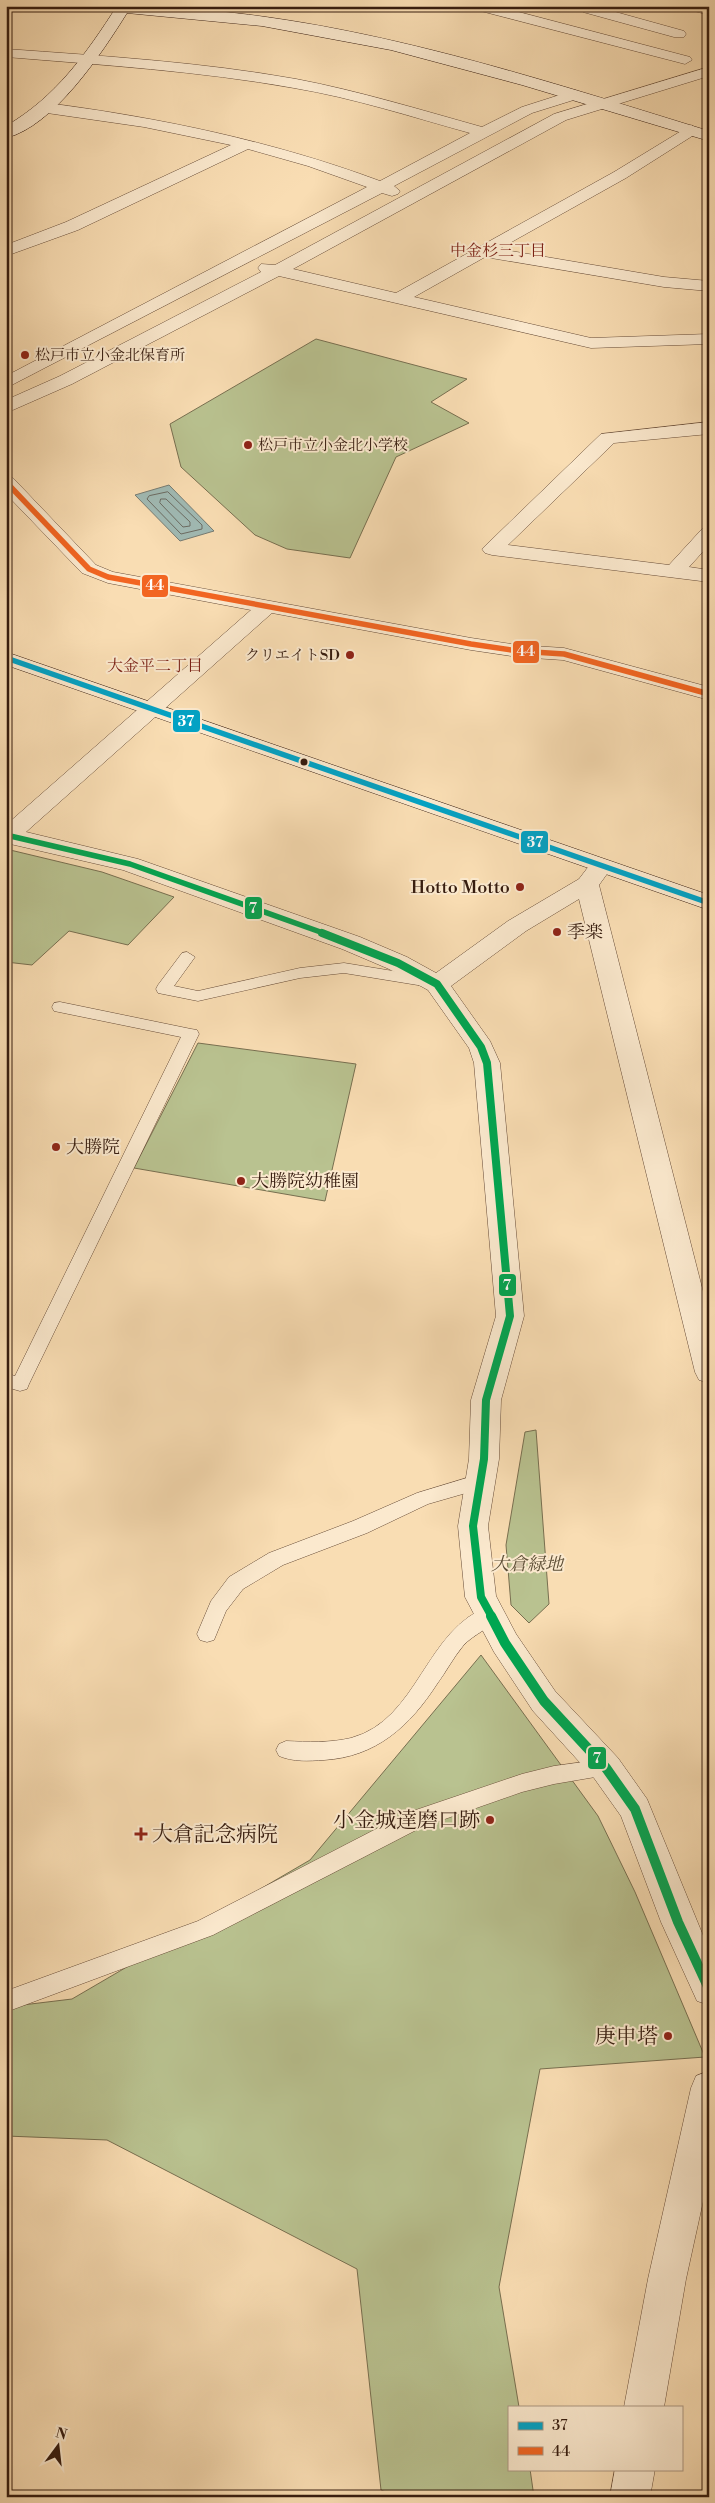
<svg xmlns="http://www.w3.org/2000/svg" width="715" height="2503" font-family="'Libre Bodoni','Noto Serif JP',serif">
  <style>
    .green { fill: #b9c290; stroke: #786f50 }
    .water { fill: #a0bab4; stroke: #767b72 }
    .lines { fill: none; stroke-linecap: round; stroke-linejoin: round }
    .shore { stroke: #6b6b62; stroke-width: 1 }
    .lane-casing { stroke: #674c38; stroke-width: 1 }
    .street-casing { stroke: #674c38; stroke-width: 1 }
    .secondary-casing { stroke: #361c0f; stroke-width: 1 }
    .lane { fill: #fbe9ce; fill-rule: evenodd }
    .street { fill: #fbe9ce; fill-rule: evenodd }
    .secondary { fill: #fbe9ce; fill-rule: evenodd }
    .bus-1-casing { stroke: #fbe9ce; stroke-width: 9 }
    .bus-2-casing { stroke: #fbe9ce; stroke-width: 9 }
    .bus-3-far2-casing { stroke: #fbe9ce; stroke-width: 9 }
    .bus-3-far1-casing { stroke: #fbe9ce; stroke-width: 11 }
    .bus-3-casing { stroke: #fbe9ce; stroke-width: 14 }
    .bus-1 { stroke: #03a2c4; stroke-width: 5.5 }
    .bus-2 { stroke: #f26522; stroke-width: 5.5 }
    .bus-3-far2 { stroke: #00a651; stroke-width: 5.5 }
    .bus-3-far1 { stroke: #00a651; stroke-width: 8 }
    .bus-3 { stroke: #00a651; stroke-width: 10 }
    .poi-dot { fill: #8f2418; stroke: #fbe9ce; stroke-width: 2 }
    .bus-dot { fill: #361c0f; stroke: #fbe9ce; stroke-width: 2 }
    .labels { text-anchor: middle; stroke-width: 4; stroke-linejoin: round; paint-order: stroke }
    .far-poi-label { font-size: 15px; fill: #361c0f; stroke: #fbe9ce; text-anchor: start }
    .far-neighbourhood-label { font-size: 16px; fill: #7a1f14; stroke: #fbe9ce }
    .poi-label { font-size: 18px; fill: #361c0f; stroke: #fbe9ce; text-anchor: start }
    .park-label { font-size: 18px; font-style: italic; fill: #5d4e36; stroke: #fbe9ce }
    .near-poi-label { font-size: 21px; fill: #361c0f; stroke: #fbe9ce; text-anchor: end }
    .line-badge { stroke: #fbe9ce; stroke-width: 2 }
    .badge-label { font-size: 14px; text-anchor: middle; font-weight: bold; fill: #fff }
  </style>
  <rect width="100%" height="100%" fill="#f9ddb3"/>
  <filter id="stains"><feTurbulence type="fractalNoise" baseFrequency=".004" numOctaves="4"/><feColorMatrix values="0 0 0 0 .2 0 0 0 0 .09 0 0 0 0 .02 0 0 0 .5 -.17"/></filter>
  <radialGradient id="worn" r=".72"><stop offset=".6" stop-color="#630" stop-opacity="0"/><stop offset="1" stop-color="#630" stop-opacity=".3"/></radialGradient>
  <g class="green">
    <polygon points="316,339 467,379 431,402 469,423 396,457 350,558 287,549 255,535 181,467 170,424"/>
    <polygon points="6,849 102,872 174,897 128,945 69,931 32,965 6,962 6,933 11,924 6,923"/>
    <polygon points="198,1043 356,1064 325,1201 134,1168"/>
    <polygon points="536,1430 549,1604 529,1623 511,1605 506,1545 525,1432"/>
    <polygon points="481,1655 598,1816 635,1892 705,2057 540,2069 499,2287 519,2407 509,2407 509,2469 530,2469 534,2497 399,2497 381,2490 357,2269 107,2140 6,2136 6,2007 72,1999 310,1860"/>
  </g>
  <polygon class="water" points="169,485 214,531 180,541 135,495"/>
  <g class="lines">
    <g class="shore">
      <polygon points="168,492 202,525 202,529 181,534 147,499 149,496"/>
      <polygon points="161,499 166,499 190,522 190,526 183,527 160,503"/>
    </g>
    <defs>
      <g id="lane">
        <polygon points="187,952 195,957 174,986 198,991 300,968 344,963 430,977 436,978 438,982 436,986 430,987 344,973 300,978 198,1001 158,993 156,989 158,985 182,953"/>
        <polygon points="60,1002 191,1029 197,1030 199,1034 29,1384 27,1389 20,1391 6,1387 6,1373 15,1376 181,1037 54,1011 52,1007 54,1003"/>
        <polygon points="480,1474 487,1477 490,1482 487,1487 428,1504 367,1533 283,1565 243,1589 226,1611 214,1640 207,1642 200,1640 197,1634 211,1601 229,1577 269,1553 353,1521 417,1493"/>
        <path d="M490 1606 497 1608 500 1614C493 1628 473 1634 463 1646 453 1658 446 1672 437 1684 410 1726 376 1757 324 1760 309 1761 293 1762 279 1756L276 1750 279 1744 286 1741C308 1742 330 1743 351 1738 419 1720 425 1628 490 1606Z"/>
        <polygon points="606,1759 613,1762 616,1768 613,1774 554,1784 522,1792 422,1827 213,1935 6,2012 6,1991 198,1921 407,1813 522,1774 554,1766"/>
      </g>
      <g id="street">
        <polygon points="471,6 496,6 690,57 692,60 685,64 473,9"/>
        <polygon points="583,6 594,6 684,31 686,34 684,37 674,37 583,12 581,9"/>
        <polygon points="685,6 709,6 709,15 687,9"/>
        <path d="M6 49C103 56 201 62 296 79 359 91 421 110 482 127L522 107 575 90 583 95 580 98 532 113 394 186 400 191 398 194 392 196 382 193 6 388V376L367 187 308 166 248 149 78 230 6 256V245L66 222 231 145 144 127 47 113 42 111 39 108 42 105 47 103C161 118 272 141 380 181L470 133C412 117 354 98 294 88 199 71 102 65 6 57Z"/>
        <polygon points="709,67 709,76 566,120 293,269 396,293 614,172 691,125 699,130 697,133 626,178 499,249 664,277 709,281 709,291 664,287 485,257 414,297 591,338 709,334 709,344 591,348 279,276 72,384 6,413 6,400 60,376 261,272 258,268 261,264 275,265 554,114"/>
        <polygon points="709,422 709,434 614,443 508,545 669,565 702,529 709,527 709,545 689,567 709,570 709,582 492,555 485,553 482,549 601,434"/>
        <polygon points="6,476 13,478 96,565 113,572 471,638 518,645 564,648 709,687 709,700 563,660 518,657 471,650 272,613 26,832 138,859 360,937 407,957 436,973 508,921 579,879 592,862 600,860 608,862 612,867 599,885 709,1315 709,1383 699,1380 695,1372 579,899 526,931 451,986 490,1041 500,1063 524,1316 501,1400 499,1459 488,1526 496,1596 516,1634 555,1691 618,1758 647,1799 709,1950 709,2005 697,2001 661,1922 621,1816 594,1778 533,1711 494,1652 465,1597 458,1526 469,1459 471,1400 496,1316 474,1063 469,1048 428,990 389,969 342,949 123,870 6,843 6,825 251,610 108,583 82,573 6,494"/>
        <polygon points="709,2071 709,2174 686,2279 664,2407 624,2407 648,2279 691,2088 696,2076"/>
        <polygon points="615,2469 655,2469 650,2497 610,2497"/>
      </g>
      <g id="secondary">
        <path d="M117 6C319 6 517 72 709 131V141L522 85 391 50 262 26 127 13C102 53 54 126 6 138V126C56 97 86 54 117 6Z"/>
        <polygon points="6,652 709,895 709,910 6,665"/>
      </g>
    </defs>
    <use href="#lane" class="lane-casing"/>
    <use href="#street" class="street-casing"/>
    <use href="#secondary" class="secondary-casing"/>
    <use href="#lane" class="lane"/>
    <use href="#street" class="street"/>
    <use href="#secondary" class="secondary"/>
    <defs>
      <polyline id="bus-1" points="12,660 709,903"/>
      <polyline id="bus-2" points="6,482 89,569 108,577 471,644 518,651 564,654 709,694"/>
      <polyline id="bus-3-far2" points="6,835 130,864 326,934"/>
      <polyline id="bus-3-far1" points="322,933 398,963 437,984 481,1047 487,1063 510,1316 486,1400 484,1459 473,1526 481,1597 492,1617"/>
      <polyline id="bus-3" points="491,1616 505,1643 544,1701 606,1768 635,1809 678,1922 709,1989"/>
    </defs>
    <use href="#bus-1" class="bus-1-casing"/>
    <use href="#bus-2" class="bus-2-casing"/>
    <use href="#bus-3-far2" class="bus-3-far2-casing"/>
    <use href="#bus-3-far1" class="bus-3-far1-casing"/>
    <use href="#bus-3" class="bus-3-casing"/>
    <use href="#bus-1" class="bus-1"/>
    <use href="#bus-2" class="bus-2"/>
    <use href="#bus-3-far2" class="bus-3-far2"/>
    <use href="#bus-3-far1" class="bus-3-far1"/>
    <use href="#bus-3" class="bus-3"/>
  </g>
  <g class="poi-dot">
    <circle cx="25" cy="355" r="5"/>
    <circle cx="248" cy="445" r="5"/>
    <circle cx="350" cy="655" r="5"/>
    <circle cx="520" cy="887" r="5"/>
    <circle cx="557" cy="932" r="5"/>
    <circle cx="56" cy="1147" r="5"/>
    <circle cx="241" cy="1181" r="5"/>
    <circle cx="490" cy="1820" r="5"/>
    <path d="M138.5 1826.5h5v5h5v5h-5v5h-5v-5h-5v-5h5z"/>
    <circle cx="668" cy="2036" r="5"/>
  </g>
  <circle class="bus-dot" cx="304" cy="762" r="4.5"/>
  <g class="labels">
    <g class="far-poi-label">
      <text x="35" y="360">松戸市立小金北保育所</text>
      <text x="258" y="450">松戸市立小金北小学校</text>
      <text x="340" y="660" text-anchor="end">クリエイトSD</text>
    </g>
    <g class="far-neighbourhood-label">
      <text x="498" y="256">中金杉三丁目</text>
      <text x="155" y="671">大金平二丁目</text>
    </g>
    <g class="poi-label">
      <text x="510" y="893" text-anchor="end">Hotto Motto</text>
      <text x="567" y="938">季楽</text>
      <text x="66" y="1153">大勝院</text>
      <text x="251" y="1187">大勝院幼稚園</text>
    </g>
    <g class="park-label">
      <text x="527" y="1570">大倉緑地</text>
    </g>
    <g class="near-poi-label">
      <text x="480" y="1827">小金城達磨口跡</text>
      <text x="152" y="1841" text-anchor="start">大倉記念病院</text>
      <text x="658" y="2043">庚申塔</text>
    </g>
  </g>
  <g class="line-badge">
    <rect x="141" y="574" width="28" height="24" rx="5" fill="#f26522"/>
    <rect x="512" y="640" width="28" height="24" rx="5" fill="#f26522"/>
    <rect x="172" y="709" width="29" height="24" rx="5" fill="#03a2c4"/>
    <rect x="520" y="830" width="29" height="24" rx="5" fill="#03a2c4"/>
    <rect x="244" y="896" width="19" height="24" rx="5" fill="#00a651"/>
    <rect x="498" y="1273" width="19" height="24" rx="5" fill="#00a651"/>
    <rect x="587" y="1746" width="20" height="24" rx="5" fill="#00a651"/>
  </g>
  <g class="badge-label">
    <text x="155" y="590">44</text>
    <text x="526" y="656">44</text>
    <text x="186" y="726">37</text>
    <text x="535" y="847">37</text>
    <text x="253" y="913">7</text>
    <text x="507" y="1290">7</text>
    <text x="597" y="1763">7</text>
  </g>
  <rect width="715" height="2503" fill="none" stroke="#f9ddb3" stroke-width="25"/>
  <rect x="8" y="8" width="700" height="2488" fill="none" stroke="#361c0f" stroke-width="2.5"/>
  <rect x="12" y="12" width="690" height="2478" fill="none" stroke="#361c0f"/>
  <rect x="508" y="2406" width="175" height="65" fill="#fbe9ce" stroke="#ac9782"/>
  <rect x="518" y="2422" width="25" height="8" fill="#03a2c4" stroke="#ac9782"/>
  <text x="552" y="2430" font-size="15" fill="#361c0f">37</text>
  <rect x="518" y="2447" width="25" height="8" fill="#f26522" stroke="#ac9782"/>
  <text x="552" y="2456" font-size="15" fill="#361c0f">44</text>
  <g transform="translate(58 2446) rotate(15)" stroke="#fbe9ce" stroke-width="4" paint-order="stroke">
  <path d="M0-4L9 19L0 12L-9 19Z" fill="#361c0f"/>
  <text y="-8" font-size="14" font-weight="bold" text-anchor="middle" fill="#361c0f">N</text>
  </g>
  <rect width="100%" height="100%" filter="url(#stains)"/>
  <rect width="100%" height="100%" fill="url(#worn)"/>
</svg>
